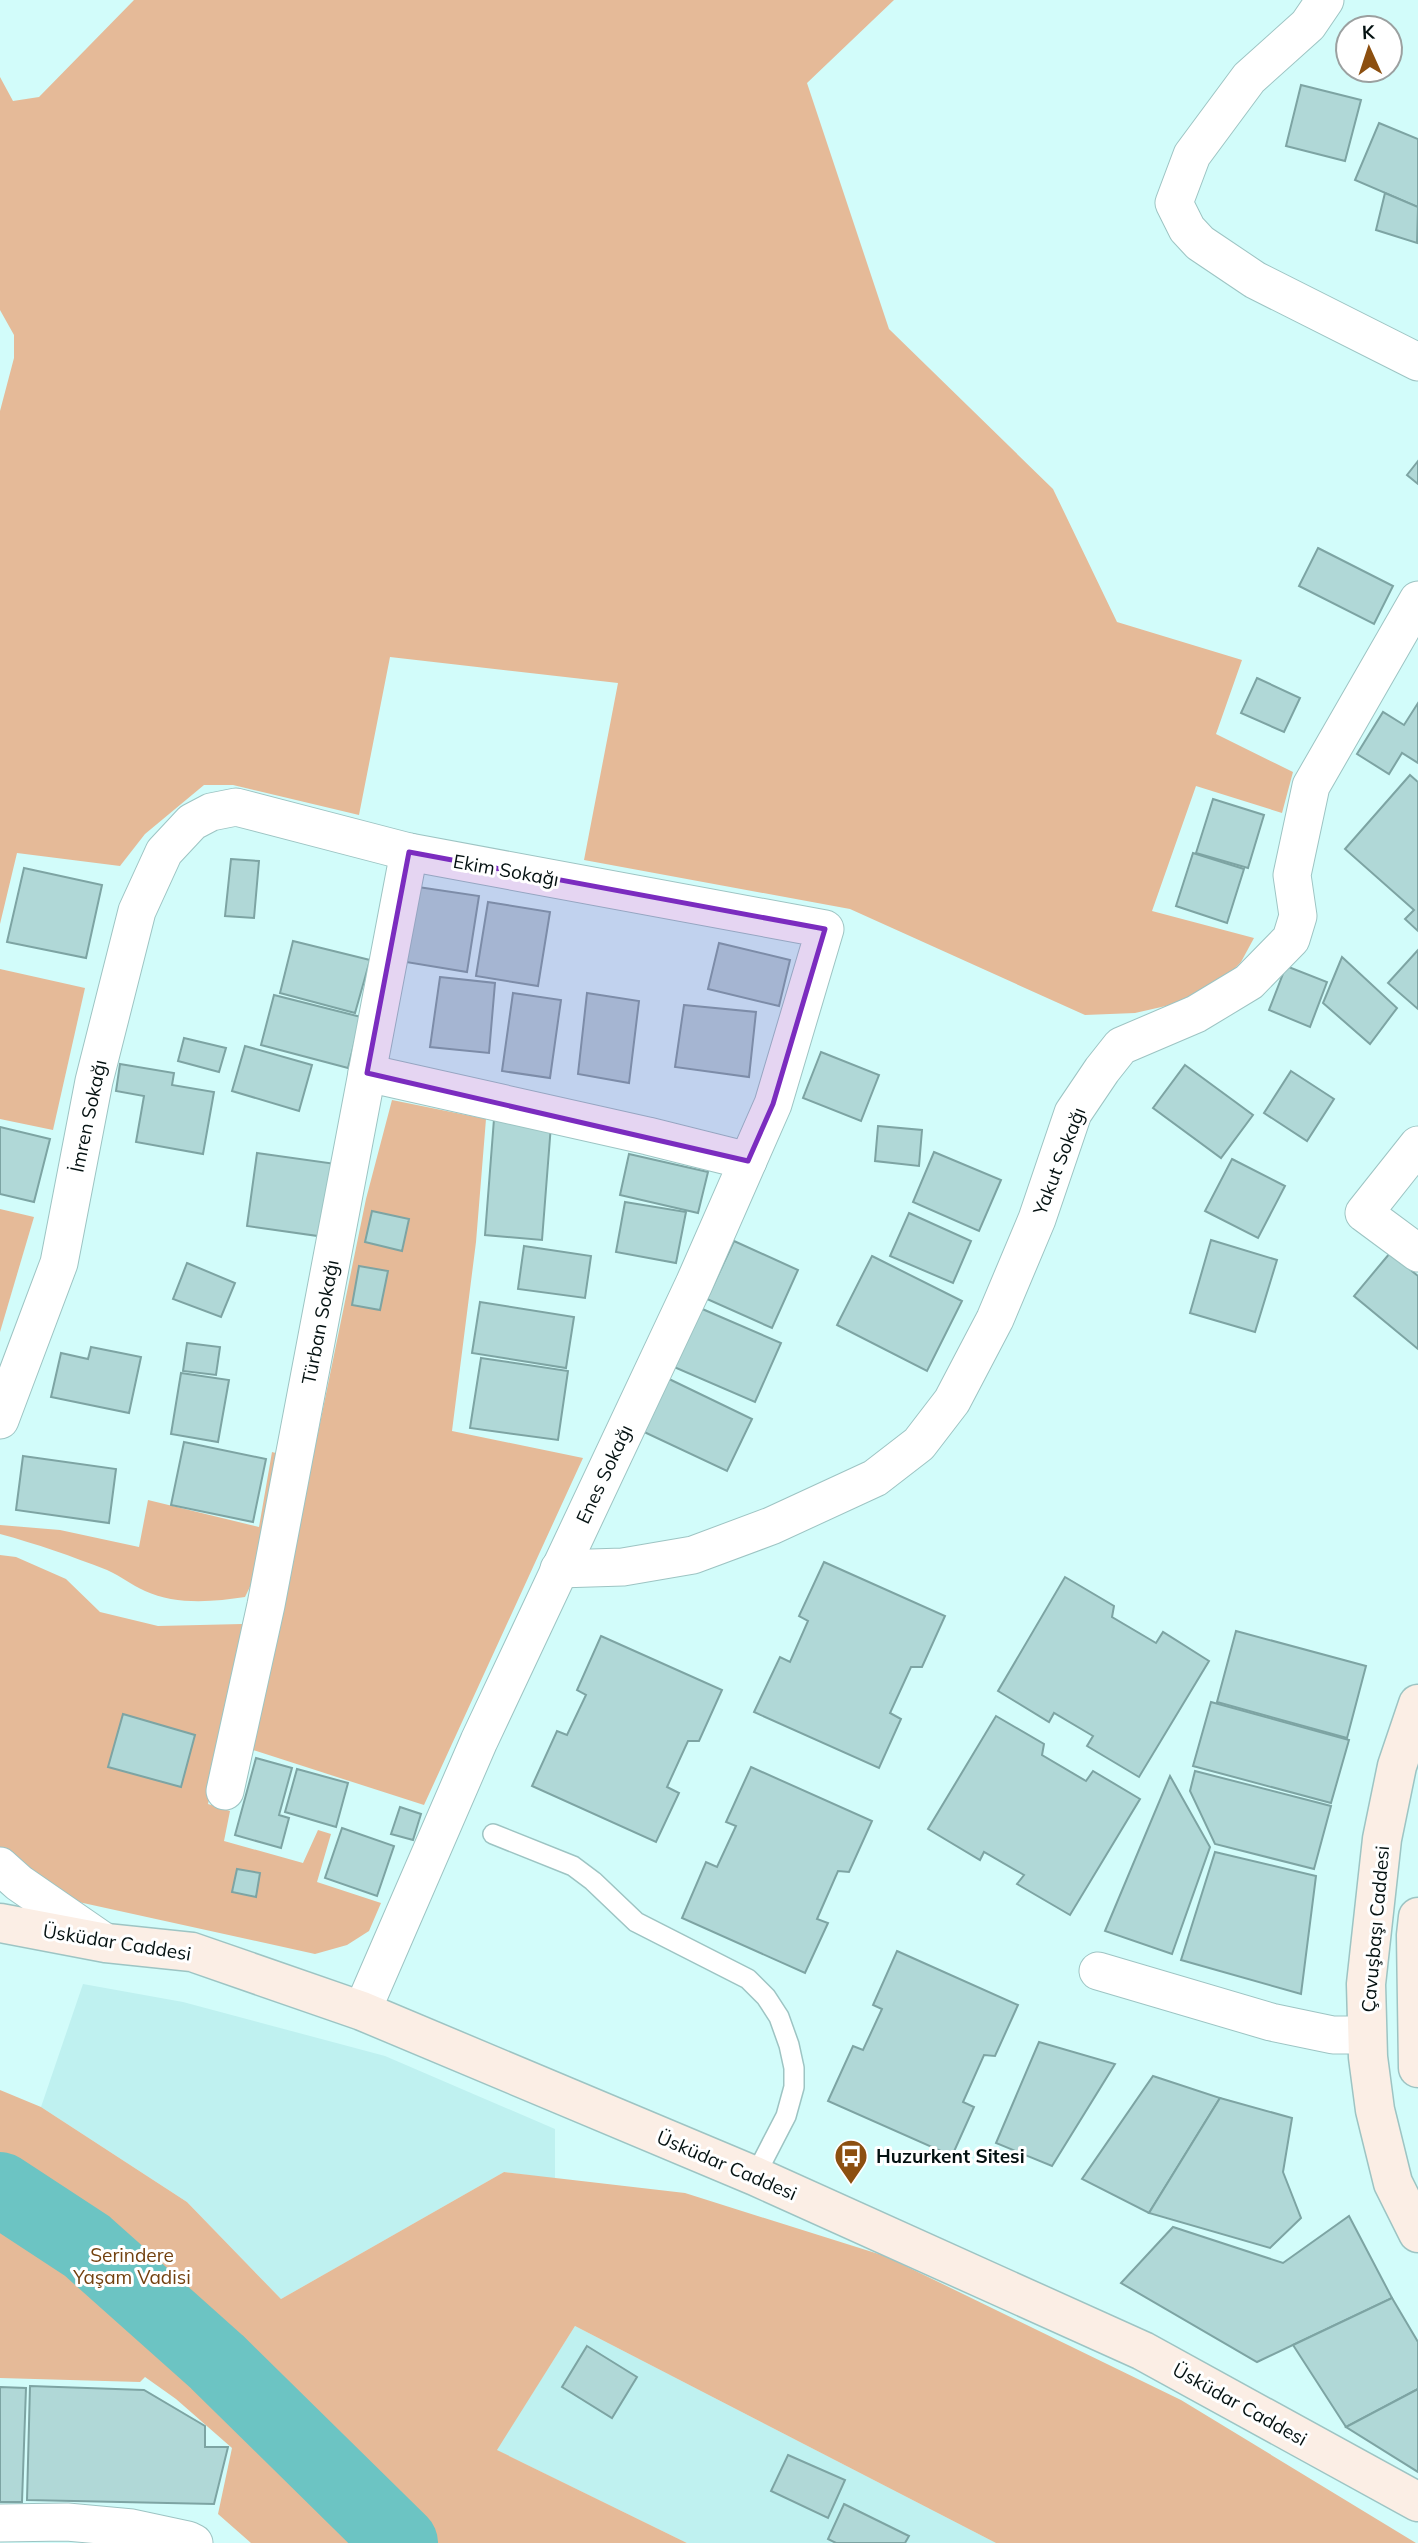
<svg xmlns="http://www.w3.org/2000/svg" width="1418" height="2543" font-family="Mulish,sans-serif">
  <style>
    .built { fill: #bff1f0 }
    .green { fill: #e5ba98 }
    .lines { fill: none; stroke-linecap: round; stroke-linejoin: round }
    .river { stroke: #6cc4c3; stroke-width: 74 }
    .building { fill: #b0d8d7; stroke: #7da4a3; stroke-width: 2 }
    .lane-casing { stroke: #9dc4c3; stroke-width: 22 }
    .street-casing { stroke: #9dc4c3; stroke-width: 39 }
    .secondary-casing { stroke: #9dc4c3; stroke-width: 41 }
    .lane { stroke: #fff; stroke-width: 19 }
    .street { stroke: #fff; stroke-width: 37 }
    .secondary { stroke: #fbeee5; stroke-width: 38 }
    .marked { fill: #7b2cbf; fill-opacity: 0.2; stroke: #7b2cbf; stroke-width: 5; stroke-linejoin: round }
    .labels { text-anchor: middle; stroke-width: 6; stroke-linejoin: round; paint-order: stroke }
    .street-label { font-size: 19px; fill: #041111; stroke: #fff }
    .poi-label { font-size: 19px; font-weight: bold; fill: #041111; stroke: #fff; text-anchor: start }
    .park-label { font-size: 19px; fill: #73410f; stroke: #fff }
  </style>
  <rect width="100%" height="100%" fill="#d2fcfa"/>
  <g class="built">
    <polygon points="83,1984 183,2002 385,2056 555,2129 555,2179 504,2172 281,2299 187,2202 41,2107"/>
    <polygon points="575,2326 996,2543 687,2543 496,2450"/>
  </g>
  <g class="green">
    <polygon points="134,0 894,0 807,83 889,329 1053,489 1117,622 1242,660 1216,734 1293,772 1282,813 1196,786 1152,911 1254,938 1241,962 1224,980 1179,1003 1135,1013 1085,1015 850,909 584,860 618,683 390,657 359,815 233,785 204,785 145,834 120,866 17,853 0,924 0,411 14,358 14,335 0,310 0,77 13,101 39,97"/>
    <polygon points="0,969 85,988 53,1130 0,1119"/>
    <polygon points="392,1100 486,1119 476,1242 452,1431 583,1458 424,1805 253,1750 366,1199"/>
    <polygon points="0,1209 34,1217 0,1332"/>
    <path d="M272 1452 283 1455 259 1568 245 1597C213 1602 175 1605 145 1591 131 1585 121 1576 107 1570 71 1556 37 1544 0 1534V1525L60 1530 139 1547 148 1500 259 1527Z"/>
    <polygon points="0,1555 16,1557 66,1579 100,1612 158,1626 242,1624 248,1630 208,1804 230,1811 224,1841 303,1863 318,1830 331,1834 317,1882 381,1903 369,1931 347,1945 315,1954 74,1901 0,1851"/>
    <polygon points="0,2090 41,2107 187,2202 281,2299 504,2172 685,2193 885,2256 1181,2400 1416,2543 996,2543 575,2326 497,2450 687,2543 251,2543 218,2514 232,2448 176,2399 145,2377 140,2382 0,2378"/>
  </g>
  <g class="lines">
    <polyline class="river" points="0,2189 87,2246 217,2362 401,2543"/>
  </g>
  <g class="building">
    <polygon points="1301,85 1361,100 1345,161 1286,146"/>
    <polygon points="1379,123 1418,139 1418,207 1355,180"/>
    <polygon points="1385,193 1418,207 1417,243 1376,230"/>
    <polygon points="1418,461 1418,484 1407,475"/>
    <polygon points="1318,548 1393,586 1374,624 1299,586"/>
    <polygon points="1257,678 1300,698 1284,732 1241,713"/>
    <polygon points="1418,703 1418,763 1402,753 1389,774 1357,754 1383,712 1404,725"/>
    <polygon points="1410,775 1418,782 1418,931 1405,919 1414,910 1345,849"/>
    <polygon points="1213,799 1264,815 1248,868 1196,853"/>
    <polygon points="1193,853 1244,869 1227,923 1176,906"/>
    <polygon points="231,859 259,861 254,918 225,916"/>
    <polygon points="24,868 102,885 86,958 7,942"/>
    <polygon points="418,887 479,896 467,972 406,962"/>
    <polygon points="488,902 550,912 538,986 476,976"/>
    <polygon points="293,941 370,960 355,1013 280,993"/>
    <polygon points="719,943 790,960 779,1006 708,989"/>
    <polygon points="1418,950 1418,1009 1388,983"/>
    <polygon points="1342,957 1397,1008 1370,1044 1323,1003"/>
    <polygon points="1286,966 1327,982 1310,1027 1269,1010"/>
    <polygon points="440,977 495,983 489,1053 430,1047"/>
    <polygon points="513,993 561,1000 550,1078 502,1071"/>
    <polygon points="587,993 639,1001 629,1083 578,1074"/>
    <polygon points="274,995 361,1017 348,1068 261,1045"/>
    <polygon points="684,1005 756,1012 749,1077 675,1067"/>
    <polygon points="184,1038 226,1048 219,1072 178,1061"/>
    <polygon points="245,1046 312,1065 299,1111 232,1091"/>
    <polygon points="821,1052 879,1075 861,1121 803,1098"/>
    <polygon points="120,1064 174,1073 172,1085 214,1092 203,1154 136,1142 144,1096 116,1091"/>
    <polygon points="1185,1065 1253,1115 1221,1158 1153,1108"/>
    <polygon points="1291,1071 1334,1099 1307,1141 1264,1113"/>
    <polygon points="494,1119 551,1125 542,1240 485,1235"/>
    <polygon points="878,1126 922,1130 919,1166 875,1161"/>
    <polygon points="0,1127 50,1139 34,1202 0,1194"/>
    <polygon points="934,1152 1001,1180 979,1231 913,1202"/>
    <polygon points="257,1153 336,1164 325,1237 247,1226"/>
    <polygon points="629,1154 708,1172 698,1213 620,1195"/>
    <polygon points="1232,1159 1285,1186 1258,1238 1205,1211"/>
    <polygon points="625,1202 686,1212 676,1263 616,1252"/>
    <polygon points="372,1211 409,1219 402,1251 365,1242"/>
    <polygon points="909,1213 971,1241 953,1283 890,1256"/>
    <polygon points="1211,1240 1277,1260 1255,1332 1190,1313"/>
    <polygon points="734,1241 798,1270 772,1328 707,1299"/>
    <polygon points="524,1246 591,1256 585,1298 518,1289"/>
    <polygon points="1390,1253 1418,1276 1418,1349 1354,1296"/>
    <polygon points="872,1256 962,1301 927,1371 837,1325"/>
    <polygon points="187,1263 235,1283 221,1317 173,1299"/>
    <polygon points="359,1266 388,1271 380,1310 352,1305"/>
    <polygon points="480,1302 574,1317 566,1368 472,1353"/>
    <polygon points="700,1308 781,1343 755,1402 674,1367"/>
    <polygon points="187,1343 220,1347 216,1375 183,1371"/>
    <polygon points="91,1347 141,1357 129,1413 51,1397 61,1353 88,1359"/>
    <polygon points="481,1358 568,1371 558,1440 470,1428"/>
    <polygon points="181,1373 229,1380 218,1442 171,1434"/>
    <polygon points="667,1378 752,1419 727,1471 642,1431"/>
    <polygon points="184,1442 266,1459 253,1522 171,1505"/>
    <polygon points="23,1456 116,1469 109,1523 16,1510"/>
    <polygon points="824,1562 945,1616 922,1667 911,1667 890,1713 901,1719 879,1768 754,1712 780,1657 790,1662 808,1621 799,1616"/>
    <polygon points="1065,1577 1114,1606 1112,1617 1156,1643 1163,1632 1209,1661 1139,1777 1087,1746 1093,1736 1054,1713 1049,1722 998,1691"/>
    <polygon points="1236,1631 1366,1666 1347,1738 1217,1702"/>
    <polygon points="601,1636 722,1690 699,1741 688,1741 667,1787 679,1793 656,1842 532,1786 557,1731 567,1735 586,1695 577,1690"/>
    <polygon points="1211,1702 1349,1740 1331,1803 1193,1766"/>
    <polygon points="123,1714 195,1735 181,1787 108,1767"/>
    <polygon points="996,1716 1044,1744 1042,1755 1086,1781 1093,1771 1140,1799 1070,1915 1017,1884 1024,1875 984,1852 980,1860 928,1829"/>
    <polygon points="256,1758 292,1768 279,1815 289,1818 281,1848 235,1835"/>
    <polygon points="751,1767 872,1821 849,1872 838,1871 817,1919 828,1923 805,1973 682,1918 706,1862 717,1867 736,1826 726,1822"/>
    <polygon points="297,1769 348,1783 336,1827 285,1812"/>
    <polygon points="1195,1771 1331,1806 1314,1869 1215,1844 1190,1791"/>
    <polygon points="1170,1776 1210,1847 1172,1954 1105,1931"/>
    <polygon points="400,1807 421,1814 413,1840 391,1834"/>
    <polygon points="342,1828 394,1846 377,1896 325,1878"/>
    <polygon points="1215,1852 1316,1876 1301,1994 1181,1960"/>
    <polygon points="237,1869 260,1873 256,1897 232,1892"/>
    <polygon points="897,1951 1018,2005 995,2056 984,2055 963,2102 974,2107 952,2156 828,2101 853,2046 863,2050 882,2009 873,2005"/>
    <polygon points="1039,2042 1115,2064 1052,2166 996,2143"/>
    <polygon points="1153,2076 1220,2098 1149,2213 1082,2179"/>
    <polygon points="1220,2098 1292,2118 1283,2172 1301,2218 1270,2248 1149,2213"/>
    <polygon points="1349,2216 1392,2298 1257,2362 1121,2283 1173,2227 1283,2263"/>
    <polygon points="1392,2298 1418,2342 1418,2389 1346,2427 1293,2345"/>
    <polygon points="587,2346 637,2377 612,2418 562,2387"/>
    <polygon points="30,2386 144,2390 205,2426 205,2447 228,2447 214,2504 27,2500"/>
    <polygon points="0,2387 26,2388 22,2502 0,2502"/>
    <polygon points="1418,2389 1418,2472 1346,2427"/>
    <polygon points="788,2455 845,2480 828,2518 771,2491"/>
    <polygon points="844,2504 909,2536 905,2543 836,2543 828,2539"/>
  </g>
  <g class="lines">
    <defs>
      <polyline id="lane" points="493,1834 573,1866 593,1881 636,1922 748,1979 766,1997 779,2017 789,2045 794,2068 794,2087 786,2116 755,2176"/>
      <g id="street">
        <polyline points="1325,0 1308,25 1249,78 1192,155 1174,203 1187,229 1200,243 1255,280 1418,362"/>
        <polyline points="367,1073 648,1136 748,1161"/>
        <polyline points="1418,1145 1364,1213 1418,1253"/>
        <polyline points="0,1420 59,1263 94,1081 137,911 164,852 192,822 211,812 236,807 409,852 825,929 773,1104 694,1284 479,1741 362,2011"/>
        <polyline points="559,1569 623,1567 693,1555 771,1526 875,1478 919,1444 952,1401 995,1319 1037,1219 1073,1113 1102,1070 1121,1046 1196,1014 1249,982 1291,939 1298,916 1292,875 1311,786 1418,600"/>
        <polyline points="225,1791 266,1605 409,852"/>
        <polyline points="0,1866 19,1883 106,1943"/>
        <polyline points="1098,1971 1271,2022 1333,2035 1367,2035"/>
        <polyline points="0,2523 67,2522 132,2528 188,2540 194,2543"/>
      </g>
      <g id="secondary">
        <polyline points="1418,1704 1397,1766 1382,1839 1366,1984 1368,2057 1375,2110 1393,2183 1418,2233"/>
        <polyline points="1418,1917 1416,1935 1418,2068"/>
        <polyline points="0,1923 106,1943 192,1952 362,2011 755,2176 1143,2351 1418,2502"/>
      </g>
    </defs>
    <use href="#lane" class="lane-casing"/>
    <use href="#street" class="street-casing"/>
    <use href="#secondary" class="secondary-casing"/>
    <use href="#lane" class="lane"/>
    <use href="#street" class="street"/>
    <use href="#secondary" class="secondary"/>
  </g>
  <path class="marked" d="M409 852 825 929 773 1104 748 1161 367 1073Z"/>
  <defs>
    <symbol id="bus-pin" viewBox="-11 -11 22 30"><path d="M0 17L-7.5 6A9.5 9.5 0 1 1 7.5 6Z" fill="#8c4f10" stroke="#fff"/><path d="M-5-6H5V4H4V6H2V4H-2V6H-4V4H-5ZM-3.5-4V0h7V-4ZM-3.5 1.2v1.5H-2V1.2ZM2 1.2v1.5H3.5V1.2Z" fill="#fff"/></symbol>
  </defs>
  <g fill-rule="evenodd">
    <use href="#bus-pin" x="832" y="2137" width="38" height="52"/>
  </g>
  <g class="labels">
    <g class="street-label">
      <text transform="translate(506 870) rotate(10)" y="7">Ekim Sokağı</text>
      <text transform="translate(88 1116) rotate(-78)" y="7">İmren Sokağı</text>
      <text transform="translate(1059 1161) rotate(-69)" y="7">Yakut Sokağı</text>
      <text transform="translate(320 1322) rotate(-79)" y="7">Türban Sokağı</text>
      <text transform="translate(604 1474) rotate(-65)" y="7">Enes Sokağı</text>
      <text transform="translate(1375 1929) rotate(-85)" y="7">Çavuşbaşı Caddesi</text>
      <text transform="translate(117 1942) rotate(9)" y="7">Üsküdar Caddesi</text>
      <text transform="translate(727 2165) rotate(23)" y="7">Üsküdar Caddesi</text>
      <text transform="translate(1240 2404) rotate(29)" y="7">Üsküdar Caddesi</text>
    </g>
    <g class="poi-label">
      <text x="876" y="2163">Huzurkent Sitesi</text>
    </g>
    <g class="park-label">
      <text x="132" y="2262">Serindere<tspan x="132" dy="22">Yaşam Vadisi</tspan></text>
    </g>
  </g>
  <g transform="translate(1369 49) rotate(357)"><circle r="33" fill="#ffffff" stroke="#9ba0a0" stroke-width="2"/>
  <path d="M0-5L12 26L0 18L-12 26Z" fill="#8c4f10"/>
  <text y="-10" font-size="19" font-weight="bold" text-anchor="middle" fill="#041111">K</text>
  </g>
</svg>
